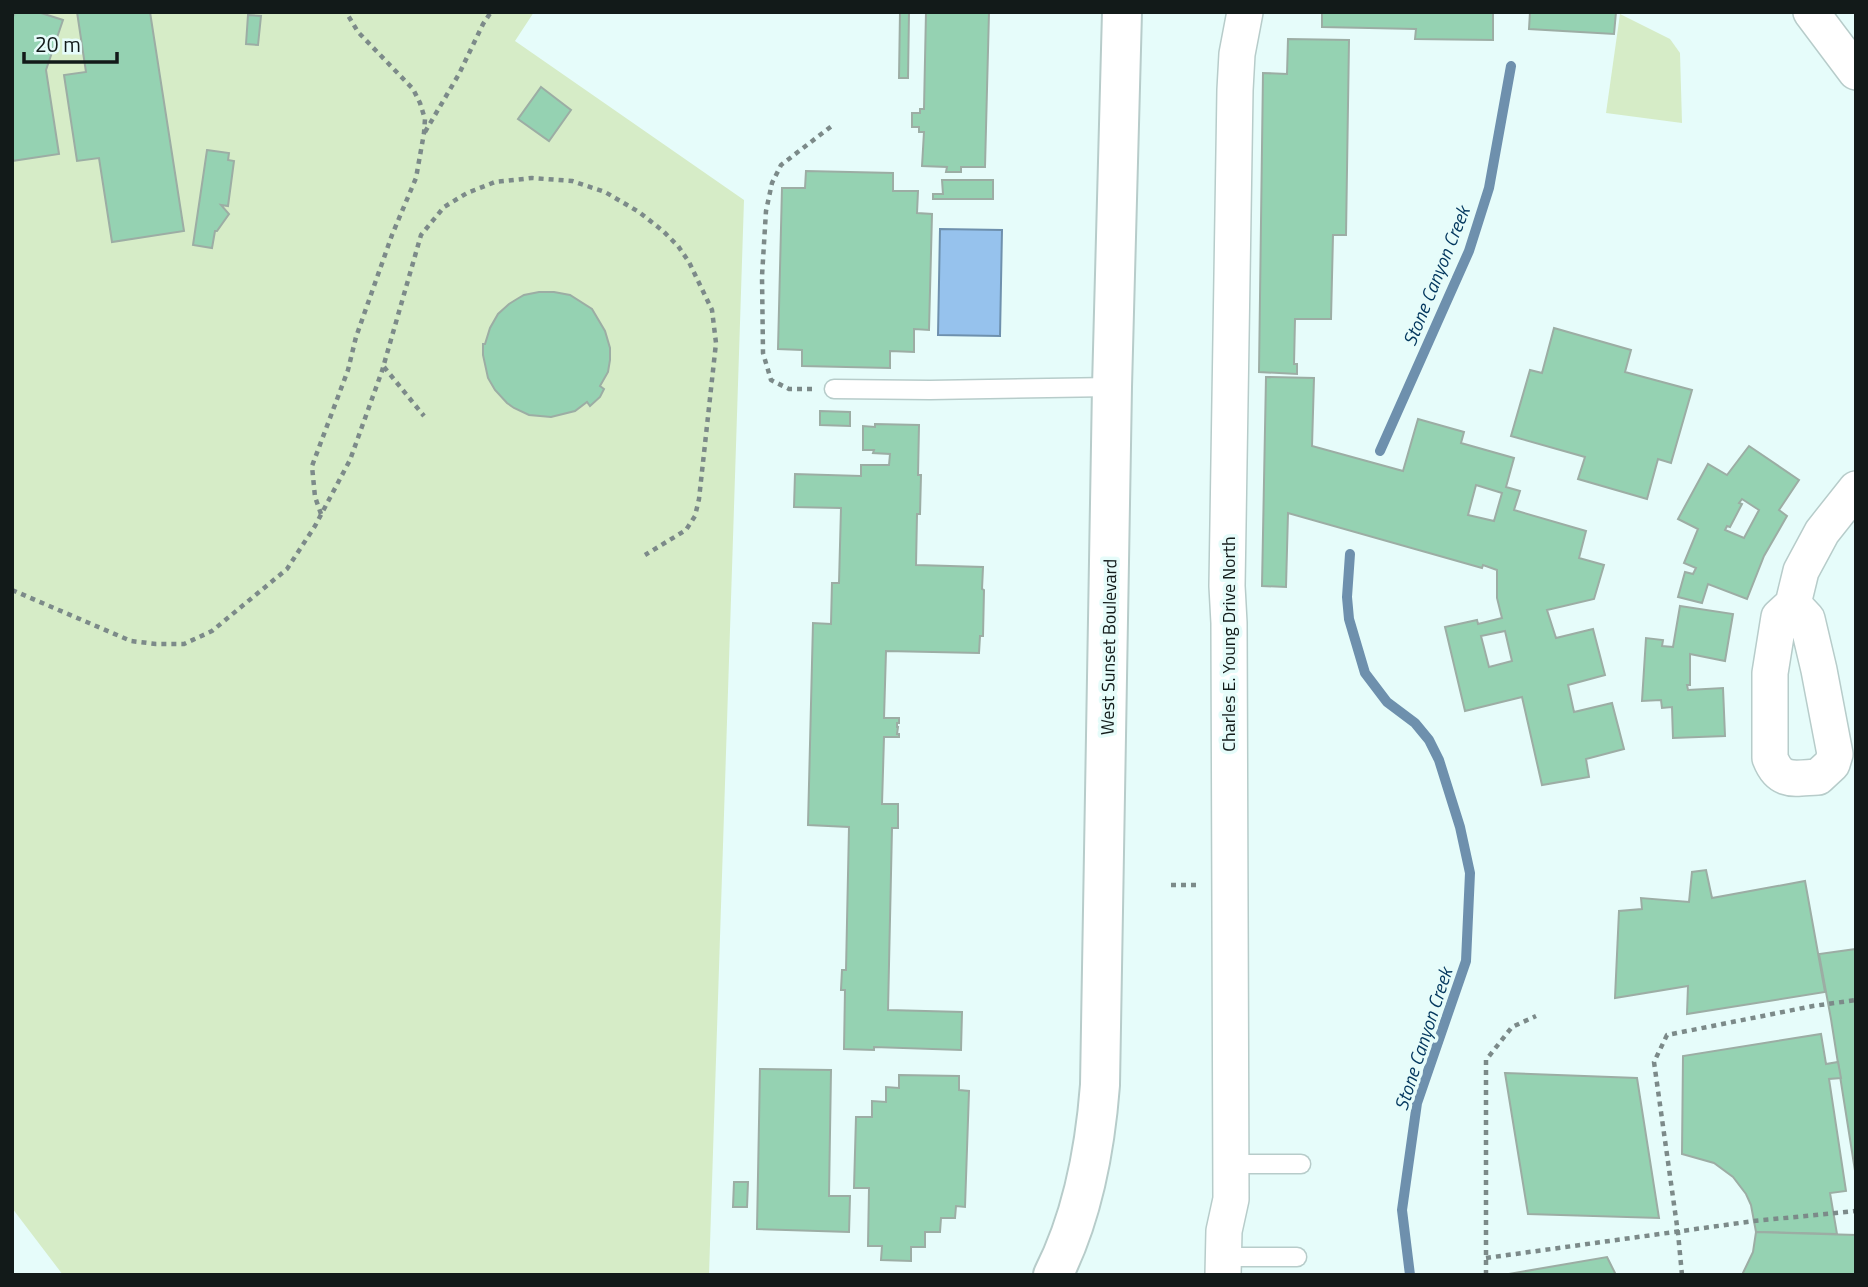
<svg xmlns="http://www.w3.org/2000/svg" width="1868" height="1287" font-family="'Titillium Web',sans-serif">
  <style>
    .green { fill: #d6ecc7 }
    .water { fill: #96c2ed; stroke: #6e90ad; stroke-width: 2 }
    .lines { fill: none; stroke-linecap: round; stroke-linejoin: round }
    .stream { stroke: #6e90ad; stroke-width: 10 }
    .building { fill: #95d2b2; stroke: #9cada4; stroke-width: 2; fill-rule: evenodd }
    .lane-casing { stroke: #b7ccca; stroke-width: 21 }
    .street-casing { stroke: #b7ccca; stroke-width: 38 }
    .secondary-casing { stroke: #b7ccca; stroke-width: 42 }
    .path { stroke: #7c8a89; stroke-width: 4.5; stroke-dasharray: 5 5; stroke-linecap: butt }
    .lane { stroke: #fff; stroke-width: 18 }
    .street { stroke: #fff; stroke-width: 35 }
    .secondary { stroke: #fff; stroke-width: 38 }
    .labels { text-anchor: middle; stroke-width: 7; stroke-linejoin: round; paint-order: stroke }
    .street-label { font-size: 18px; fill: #121a19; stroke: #e6fcfa }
    .water-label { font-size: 19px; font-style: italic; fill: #02365d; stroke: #e6fcfa }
  </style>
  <rect width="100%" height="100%" fill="#e6fcfa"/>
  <g class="green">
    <polygon points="12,12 534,12 515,41 744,200 709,1275 63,1275 12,1208"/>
    <polygon points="1620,14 1670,39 1680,53 1682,123 1606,113"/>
  </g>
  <polygon class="water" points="940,229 1002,230 1000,336 938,335"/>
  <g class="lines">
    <g class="stream">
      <polyline points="1380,451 1469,251 1489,188 1511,66"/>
      <polyline points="1350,554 1347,597 1349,619 1365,673 1387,702 1415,723 1429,740 1439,760 1460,827 1470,873 1466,961 1417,1103 1402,1210 1410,1275"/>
    </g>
  </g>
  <g class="building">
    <polygon points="15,12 38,12 63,20 46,70 59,154 12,161 12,19"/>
    <polygon points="77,12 150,12 184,231 112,242 99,158 77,161 64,75 86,72"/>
    <polygon points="900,12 909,12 908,78 899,78"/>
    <polygon points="926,12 989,12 985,167 961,167 961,172 946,172 947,167 922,166 924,132 919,132 919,127 912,127 912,113 920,113 920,109 924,109"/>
    <polygon points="1322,12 1493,12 1493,40 1415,39 1416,29 1322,27"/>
    <polygon points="1530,12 1616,12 1614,34 1529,29"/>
    <polygon points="248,15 261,16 258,45 246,44"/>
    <polygon points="1288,39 1349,40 1346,235 1333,235 1331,319 1295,319 1294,364 1297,364 1297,374 1259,372 1263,73 1287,74"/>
    <polygon points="541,87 571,110 549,141 518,119"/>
    <polygon points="207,150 229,153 228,160 234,161 228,206 221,205 229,214 217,231 215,231 212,248 193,245"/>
    <polygon points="806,171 893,173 893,191 918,191 917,213 932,214 929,330 914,329 914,352 890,351 890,368 802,366 802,350 778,349 782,188 805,188"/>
    <polygon points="942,180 993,180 993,199 933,199 933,194 943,194"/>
    <polygon points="539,292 554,292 570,295 592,309 605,331 610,348 610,360 608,372 600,386 604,389 600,397 590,406 587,402 575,411 551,417 529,415 514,408 507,403 495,390 488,378 483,355 483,344 485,344 490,328 498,314 509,304 517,299 524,295"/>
    <polygon points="1554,328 1631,350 1625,372 1692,390 1671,463 1658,459 1647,499 1578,479 1585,457 1511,436 1530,370 1542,373"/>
    <path d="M1266 377 1314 378 1312 446 1403 471 1418 419 1464 432 1461 443 1514 458 1506 487 1520 491 1514 510 1586 531 1579 558 1604 565 1594 599 1547 610 1556 638 1593 629 1605 675 1568 685 1574 712 1612 703 1624 749 1586 759 1589 777 1542 785 1522 697 1465 711 1445 627 1477 620 1478 624 1502 618 1497 598V570L1483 565 1482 568 1288 513 1286 587 1262 586ZM1476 485 1502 493 1494 521 1468 515ZM1505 631 1512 661 1489 667 1481 636Z"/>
    <polygon points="820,411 850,412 850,426 820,425"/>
    <polygon points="875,424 919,425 918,475 921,475 920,514 917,514 916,565 983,567 982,589 984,590 983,636 980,636 979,653 886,651 884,718 899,718 899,723 897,723 897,727 898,727 897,734 899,734 899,737 884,737 882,804 898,804 898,828 892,828 888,1010 962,1012 961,1050 874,1047 874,1050 844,1049 845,990 841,990 842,970 846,970 849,827 808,825 813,623 831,624 832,583 839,583 841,508 794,507 795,474 861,476 861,465 889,465 890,454 873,453 874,450 863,450 863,426 875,427"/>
    <path d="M1749 446 1799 480 1779 510 1787 516 1764 556 1747 599 1708 584 1702 603 1678 597 1685 572 1693 574 1696 568 1684 563 1698 529 1678 519 1708 464 1727 475ZM1742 499 1759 510 1744 538 1725 530 1727 526 1730 527 1742 504 1739 503Z"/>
    <polygon points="1680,606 1733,614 1725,661 1690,654 1690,685 1687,685 1688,690 1723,688 1725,736 1673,738 1672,707 1662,708 1661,700 1642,701 1646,638 1663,640 1662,646 1673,647"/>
    <polygon points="1706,870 1712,898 1805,881 1825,992 1687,1014 1688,986 1615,998 1619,911 1642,909 1641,898 1689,902 1692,872"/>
    <polygon points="1856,949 1856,1177 1831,1019 1819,954"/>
    <polygon points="1821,1034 1826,1064 1838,1062 1841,1078 1829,1079 1846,1191 1830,1193 1837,1234 1756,1232 1751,1205 1746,1194 1733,1177 1714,1163 1682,1154 1683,1056"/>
    <polygon points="760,1069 831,1070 829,1196 850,1196 849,1232 757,1229"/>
    <polygon points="1505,1073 1637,1078 1659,1218 1528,1214"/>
    <polygon points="899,1075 959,1076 959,1090 969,1091 965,1207 956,1206 955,1218 941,1218 940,1232 925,1232 925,1247 911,1247 911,1261 881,1260 882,1246 868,1246 869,1188 854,1188 856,1117 872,1117 872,1101 886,1102 886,1087 899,1088"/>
    <polygon points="734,1182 748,1182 747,1207 733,1207"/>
    <polygon points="1756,1232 1856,1235 1856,1275 1742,1275 1753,1252"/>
    <polygon points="1607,1257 1616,1275 1503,1275"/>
  </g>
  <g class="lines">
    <defs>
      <g id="lane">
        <polyline points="834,389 930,390 1112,387"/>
        <polyline points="1231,1164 1301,1164"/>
        <polyline points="1223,1257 1297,1257"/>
      </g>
      <g id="street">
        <polyline points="1811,12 1856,72"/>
        <path d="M1793 604 1807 619 1819 670 1835 754 1832 764 1818 777C1795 778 1780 784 1770 758V673L1779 617 1793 604 1801 571 1822 532 1856 489"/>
        <polyline points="1223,1275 1224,1231 1231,1199 1229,623 1227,586 1235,90 1237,54 1245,12"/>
      </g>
      <path id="secondary" d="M1053 1275C1083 1216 1095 1150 1100 1085L1112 387 1122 12"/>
    </defs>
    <use href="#lane" class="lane-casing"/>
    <use href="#street" class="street-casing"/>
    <use href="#secondary" class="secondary-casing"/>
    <g class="path">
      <polyline points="425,132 459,74 483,24 491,12"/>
      <polyline points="384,367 424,416"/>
      <polyline points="812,389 789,389 771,380 763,353 762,276 766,211 772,183 781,165 833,125"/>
      <polyline points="321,514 315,497 312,466 348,370 356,337 392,235 416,178 424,133 425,119 420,103 413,89 358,32 346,12"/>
      <polyline points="12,590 131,641 156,644 184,644 212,631 287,569 315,526 350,460 382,371 421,235 444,207 467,193 495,182 532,178 572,181 605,192 639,212 663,231 678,246 689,262 712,310 716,343 699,499 695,516 686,530 645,555"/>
      <polyline points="1171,885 1198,885"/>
      <polyline points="1486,1258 1754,1221 1856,1211"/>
      <polyline points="1486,1275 1486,1060 1512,1027 1536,1016"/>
      <polyline points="1682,1275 1678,1233 1654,1062 1667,1035 1813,1006 1856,1000"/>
    </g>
    <use href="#lane" class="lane"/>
    <use href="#street" class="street"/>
    <use href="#secondary" class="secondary"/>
  </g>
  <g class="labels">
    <g class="street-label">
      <text transform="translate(1229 644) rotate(-90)" y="6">Charles E. Young Drive North</text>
      <text transform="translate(1109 647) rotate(-89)" y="6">West Sunset Boulevard</text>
    </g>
    <g class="water-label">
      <text transform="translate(1436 276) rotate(-68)" y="7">Stone Canyon Creek</text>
      <text transform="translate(1423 1039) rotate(-72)" y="7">Stone Canyon Creek</text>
    </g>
  </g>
  <rect width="1868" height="1287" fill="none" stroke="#121a19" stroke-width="28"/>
  <path d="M24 52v10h93v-10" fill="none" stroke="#121a19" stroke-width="3.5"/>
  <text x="35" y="52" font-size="21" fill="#121a19" stroke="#e6fcfa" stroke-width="5" paint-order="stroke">20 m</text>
</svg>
